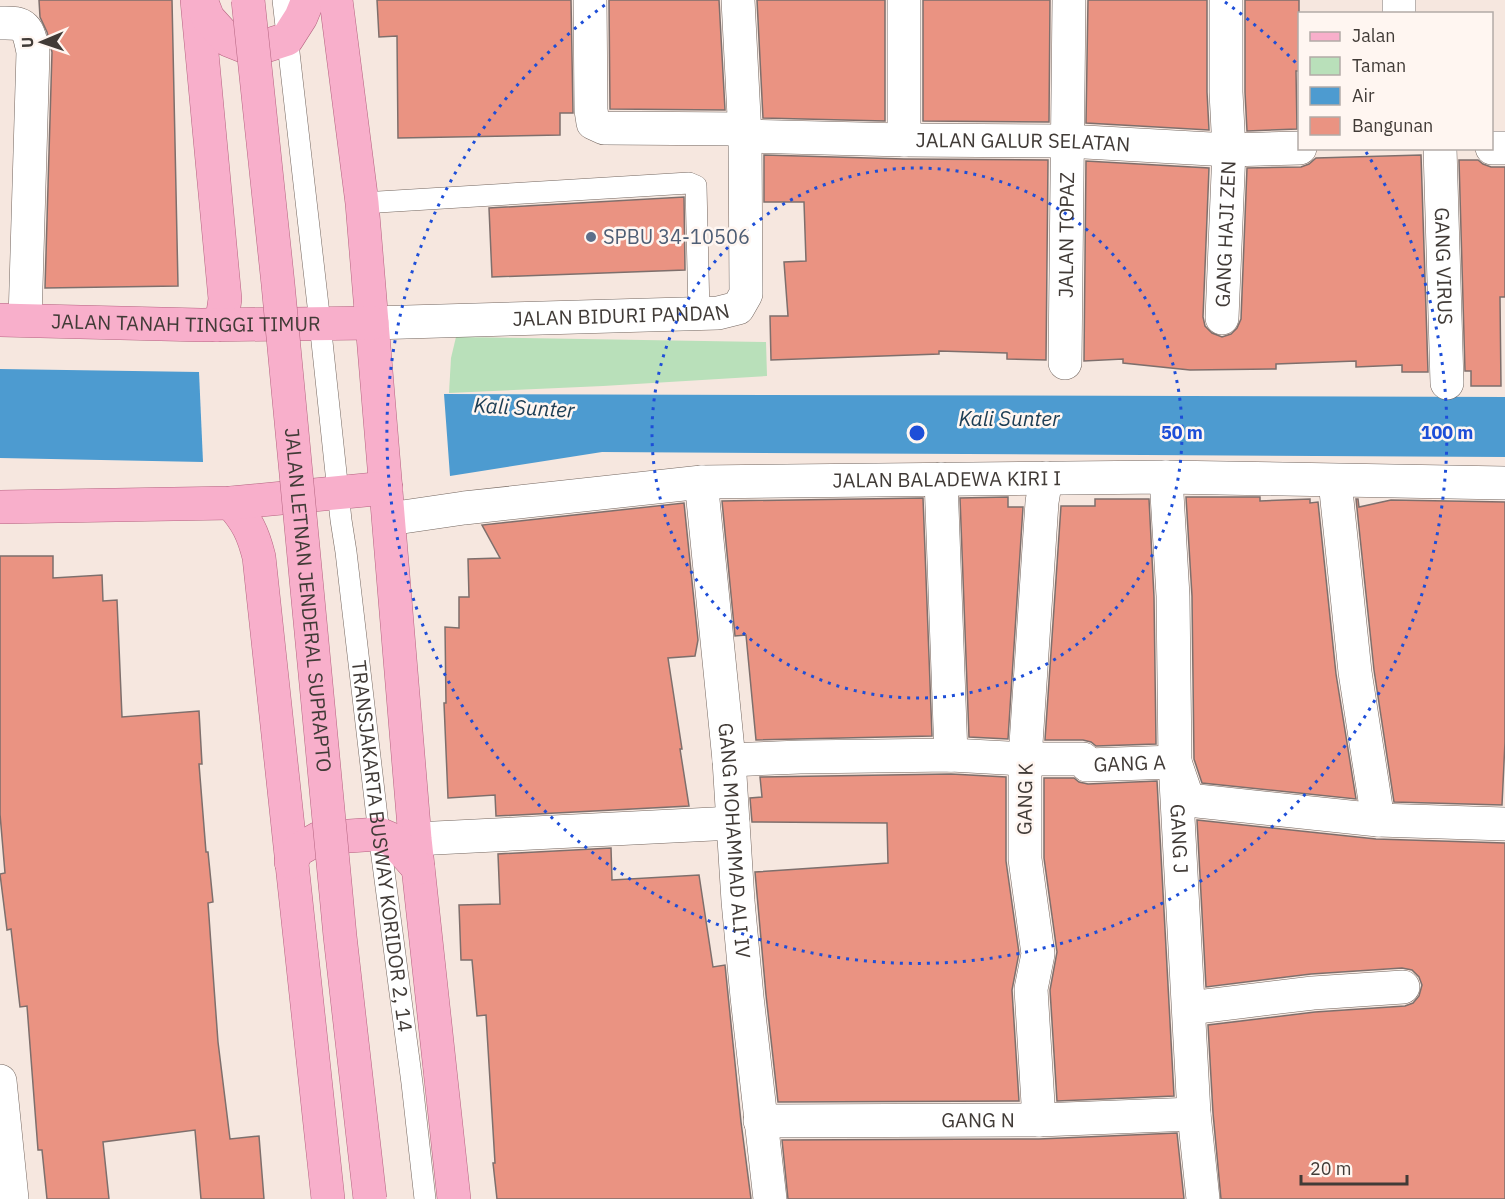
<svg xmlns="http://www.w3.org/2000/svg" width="1505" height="1199" font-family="'IBM Plex Sans',sans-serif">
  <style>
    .green { fill: #b9e0ba }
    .water { fill: #4d9bd0 }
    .building { fill: #ea9382; stroke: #7e6f6c; stroke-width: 1.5 }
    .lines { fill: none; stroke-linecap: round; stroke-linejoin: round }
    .service-casing { stroke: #746760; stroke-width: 22 }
    .minor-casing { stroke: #746760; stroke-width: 34 }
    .primary-casing { stroke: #b56481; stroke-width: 34 }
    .service { stroke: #fff; stroke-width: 21 }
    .minor { stroke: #fff; stroke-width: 33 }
    .primary { stroke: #f8afcb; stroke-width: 33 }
    .primary-bridge-casing { stroke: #b56481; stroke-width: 34; stroke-linecap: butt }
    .primary-bridge { stroke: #f8afcb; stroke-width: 33 }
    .ring { fill: none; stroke: #1d4ed8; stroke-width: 3; stroke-dasharray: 3 6 }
    .service-dot { fill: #5c6f8a; stroke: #fff6f1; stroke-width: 2 }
    .labels { text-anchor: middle; stroke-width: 5; stroke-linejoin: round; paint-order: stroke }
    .street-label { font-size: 20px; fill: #413b37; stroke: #fff6f1 }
    .service-label { font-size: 20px; fill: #4e5e75; stroke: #fff6f1; text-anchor: start }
    .water-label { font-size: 21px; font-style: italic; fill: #1c3d54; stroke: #fff6f1 }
    .centre { fill: #1d4ed8; stroke: #fff6f1; stroke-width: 3 }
    .ring-label { font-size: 18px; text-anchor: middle; font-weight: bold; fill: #1d4ed8; stroke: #fff6f1; stroke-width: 5; stroke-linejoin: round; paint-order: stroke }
  </style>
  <rect width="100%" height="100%" fill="#f6e7df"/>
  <polygon class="green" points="456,337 766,342 767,376 603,386 449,393 451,358"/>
  <g class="water">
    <polygon points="0,369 199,372 203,462 0,458"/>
    <polygon points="444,394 1505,397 1505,457 602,452 450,476"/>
  </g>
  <g class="building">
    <polygon points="39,0 172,0 178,286 45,288 52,52 47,32 40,17"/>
    <polygon points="377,0 571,0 573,113 560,113 560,135 398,138 397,36 379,37"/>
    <polygon points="609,0 719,0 725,110 610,109"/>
    <polygon points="757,0 885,0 885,121 763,118"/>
    <polygon points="923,0 1050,0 1049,122 923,121"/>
    <polygon points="1088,0 1207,0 1207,92 1209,130 1086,123"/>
    <polygon points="1245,0 1299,0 1299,71 1296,71 1297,129 1247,131 1245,92"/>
    <polygon points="764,155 904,159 1048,160 1046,360 1007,359 1007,353 939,351 939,354 771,360 770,316 788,316 784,262 806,261 804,202 764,202"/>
    <polygon points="1421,155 1428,372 1402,372 1402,365 1356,367 1356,361 1276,364 1276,369 1190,370 1123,363 1123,359 1084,361 1086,161 1209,168 1203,317 1205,326 1212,333 1222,337 1231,334 1237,328 1241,319 1247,168 1301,167 1309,164 1316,158"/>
    <polygon points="1459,160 1478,160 1483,164 1491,167 1505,167 1505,297 1500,297 1501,386 1471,386 1471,371 1465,371"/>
    <polygon points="684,197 685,270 492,277 489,208"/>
    <polygon points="1008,497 1008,507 1023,507 1008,739 969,737 960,498"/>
    <polygon points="1186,497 1260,497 1260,501 1310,499 1310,503 1318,502 1336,674 1356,799 1202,783 1194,759 1192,596"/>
    <polygon points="923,498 932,736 756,740 746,635 735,636 722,501"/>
    <polygon points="1095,499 1149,499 1154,597 1156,744 1096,746 1091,742 1083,740 1045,740 1061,506 1095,506"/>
    <polygon points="1356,499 1358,499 1359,507 1391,500 1505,502 1505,742 1502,805 1394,802 1374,670"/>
    <polygon points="684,503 698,640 695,656 668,658 682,749 680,749 689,806 496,816 495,795 448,798 444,703 446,703 445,627 459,628 459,597 469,597 468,559 500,558 482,525"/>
    <polygon points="0,556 53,556 53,578 102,575 103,601 117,600 122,717 199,711 202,764 199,764 206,852 208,852 213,902 208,903 214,987 218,1042 230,1139 259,1136 264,1199 201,1199 195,1130 103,1142 109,1199 47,1199 42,1150 38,1150 27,1006 20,1007 11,929 7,930 0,874 5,873 0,814"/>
    <polygon points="951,774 1006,777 1006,861 1019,953 1012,990 1019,1101 778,1102 766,995 755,872 888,863 887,823 752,822 750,798 762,797 760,777"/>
    <polygon points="1044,778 1074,778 1079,782 1088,784 1157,781 1174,1096 1057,1101 1050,990 1057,952 1044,858"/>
    <polygon points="1197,820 1376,839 1505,843 1505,1199 1221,1199 1213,1113 1208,1025 1315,1012 1405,1006 1413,1003 1419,996 1422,985 1419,977 1412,970 1402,968 1311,974 1206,987"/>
    <polygon points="611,848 612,880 699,875 713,967 725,965 741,1122 751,1199 497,1199 493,1163 495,1163 486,1015 477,1016 472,960 461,960 459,905 500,904 498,854"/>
    <polygon points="1177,1133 1184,1199 788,1199 782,1140 1039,1139"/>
  </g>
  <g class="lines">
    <defs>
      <g id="service">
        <path id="s1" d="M283 0 320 323 341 520 346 552 379 834 412 1083 425 1199"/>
        <polyline points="362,203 689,183 696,186 699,313"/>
      </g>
      <g id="minor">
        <polyline points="590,0 591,110 593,123 604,128 745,129"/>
        <polyline points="1399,0 1399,14"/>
        <path d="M0 23C26 22 28 27 33 52L25 320"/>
        <path id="s2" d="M745 136 904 140 1067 141 1229 150 1300 148"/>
        <polyline points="904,140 904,0"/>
        <path id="s3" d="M1440 148 1447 383"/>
        <polyline points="1492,148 1505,148"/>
        <path id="s4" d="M1222 318 1229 150 1226 92V0"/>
        <path id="s5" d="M372 323 718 313 738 308 746 294 745 136 738 0"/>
        <path id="s6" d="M1065 363 1069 0"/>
        <path id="s7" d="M1166 477 1173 596 1175 762 1194 1114 1203 1199"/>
        <polyline points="941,479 951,755"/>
        <polyline points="1335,481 1355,672 1378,820"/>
        <path id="s8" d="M702 482 703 500 729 760 738 901 747 997 770 1199"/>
        <path id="s9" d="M389 519 464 508 702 482 1166 477 1505 483"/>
        <path id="s10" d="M729 760 800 757 951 755 1025 759H1083L1087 765 1175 762 1188 800 1378 820 1505 824"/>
        <polyline points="415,839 733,823"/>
        <polyline points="1189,1008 1313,993 1403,987"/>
        <polyline points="0,1081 12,1199"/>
        <polyline points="1039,1120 1031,989 1038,954 1025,859 1025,759 1042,502 1046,478"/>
        <path id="s11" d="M760 1121 1039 1120 1194 1114"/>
      </g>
      <g id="primary">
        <polyline points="197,0 225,299 223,313 216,325"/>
        <polyline points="201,0 208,18 228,40 253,50 287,39 301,17 308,0"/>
        <polyline points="336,0 362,203 415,839 454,1199"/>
        <path id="s12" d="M0 320 201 325 372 323"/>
        <path d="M231 503C247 521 253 533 259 557L328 1199"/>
        <polyline points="0,507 231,503 386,488"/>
        <polyline points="291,862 298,850 319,838 379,834 393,840 418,868"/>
      </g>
    </defs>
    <use href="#service" class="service-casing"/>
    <use href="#minor" class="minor-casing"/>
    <use href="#primary" class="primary-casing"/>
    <use href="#service" class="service"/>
    <use href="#minor" class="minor"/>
    <use href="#primary" class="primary"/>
    <defs>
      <g id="primary-bridge">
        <path id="s13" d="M248 0 278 284 340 936 370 1199"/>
      </g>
    </defs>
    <use href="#primary-bridge" class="primary-bridge-casing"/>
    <use href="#primary-bridge" class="primary-bridge"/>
  </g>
  <g class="ring">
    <circle cx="917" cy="433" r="265"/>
    <path d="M1225 2A530 530 0 0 1 1298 65M1366 152A530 530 0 1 1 609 2"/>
  </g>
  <circle class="service-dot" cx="591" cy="237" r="6"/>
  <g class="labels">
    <g class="street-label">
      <text dy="7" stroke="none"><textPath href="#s2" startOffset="278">JALAN GALUR SELATAN</textPath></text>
      <text dy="7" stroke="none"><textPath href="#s4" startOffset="84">GANG HAJI ZEN</textPath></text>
      <text dy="7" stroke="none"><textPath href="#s6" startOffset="128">JALAN TOPAZ</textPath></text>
      <text dy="7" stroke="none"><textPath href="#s3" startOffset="118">GANG VIRUS</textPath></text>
      <text dy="7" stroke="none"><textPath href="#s5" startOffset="249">JALAN BIDURI PANDAN</textPath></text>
      <text dy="7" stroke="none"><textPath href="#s12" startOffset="186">JALAN TANAH TINGGI TIMUR</textPath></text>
      <text dy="7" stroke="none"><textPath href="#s9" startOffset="560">JALAN BALADEWA KIRI I</textPath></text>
      <text dy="7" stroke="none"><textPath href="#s13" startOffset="603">JALAN LETNAN JENDERAL SUPRAPTO</textPath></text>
      <text dy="7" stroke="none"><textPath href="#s10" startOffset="404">GANG A</textPath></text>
      <text transform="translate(1025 799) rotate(-89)" y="7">GANG K</text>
      <text dy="7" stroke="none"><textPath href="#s7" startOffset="362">GANG J</textPath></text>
      <text dy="7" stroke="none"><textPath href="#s8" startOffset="360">GANG MOHAMMAD ALI IV</textPath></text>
      <text dy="7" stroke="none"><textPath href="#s1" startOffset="852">TRANSJAKARTA BUSWAY KORIDOR 2, 14</textPath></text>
      <text dy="7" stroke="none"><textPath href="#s11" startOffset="218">GANG N</textPath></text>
    </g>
    <g class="service-label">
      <text x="603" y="244">SPBU 34-10506</text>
    </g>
    <g class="water-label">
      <text transform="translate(524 408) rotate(3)" y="7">Kali Sunter</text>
      <text x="1009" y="426">Kali Sunter</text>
    </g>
  </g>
  <circle cx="917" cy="433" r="9" class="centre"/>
  <g class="ring-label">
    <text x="1182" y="439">50 m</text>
    <text x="1447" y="439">100 m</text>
  </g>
  <rect x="1298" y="12" width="195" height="138" fill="#fff6f1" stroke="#b3aba7" stroke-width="1.5"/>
  <rect x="1310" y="32" width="30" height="9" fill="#f8afcb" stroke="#b3aba7" stroke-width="1.5"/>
  <text x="1352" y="42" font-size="18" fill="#413b37">Jalan</text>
  <rect x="1310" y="57" width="30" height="18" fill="#b9e0ba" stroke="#b3aba7" stroke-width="1.5"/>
  <text x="1352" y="72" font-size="18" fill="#413b37">Taman</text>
  <rect x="1310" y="87" width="30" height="18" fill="#4d9bd0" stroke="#b3aba7" stroke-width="1.5"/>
  <text x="1352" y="102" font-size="18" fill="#413b37">Air</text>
  <rect x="1310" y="117" width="30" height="18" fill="#ea9382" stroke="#b3aba7" stroke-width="1.5"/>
  <text x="1352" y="132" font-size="18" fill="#413b37">Bangunan</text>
  <g transform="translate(42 42) rotate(268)" stroke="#fff6f1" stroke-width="4.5" paint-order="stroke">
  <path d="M0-4.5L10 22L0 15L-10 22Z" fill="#413b37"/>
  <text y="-9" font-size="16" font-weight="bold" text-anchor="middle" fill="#413b37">U</text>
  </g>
  <path d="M1301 1175v9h106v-9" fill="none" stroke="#413b37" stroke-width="3"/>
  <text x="1310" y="1175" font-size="18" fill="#413b37" stroke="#fff6f1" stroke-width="4.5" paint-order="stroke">20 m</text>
</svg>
